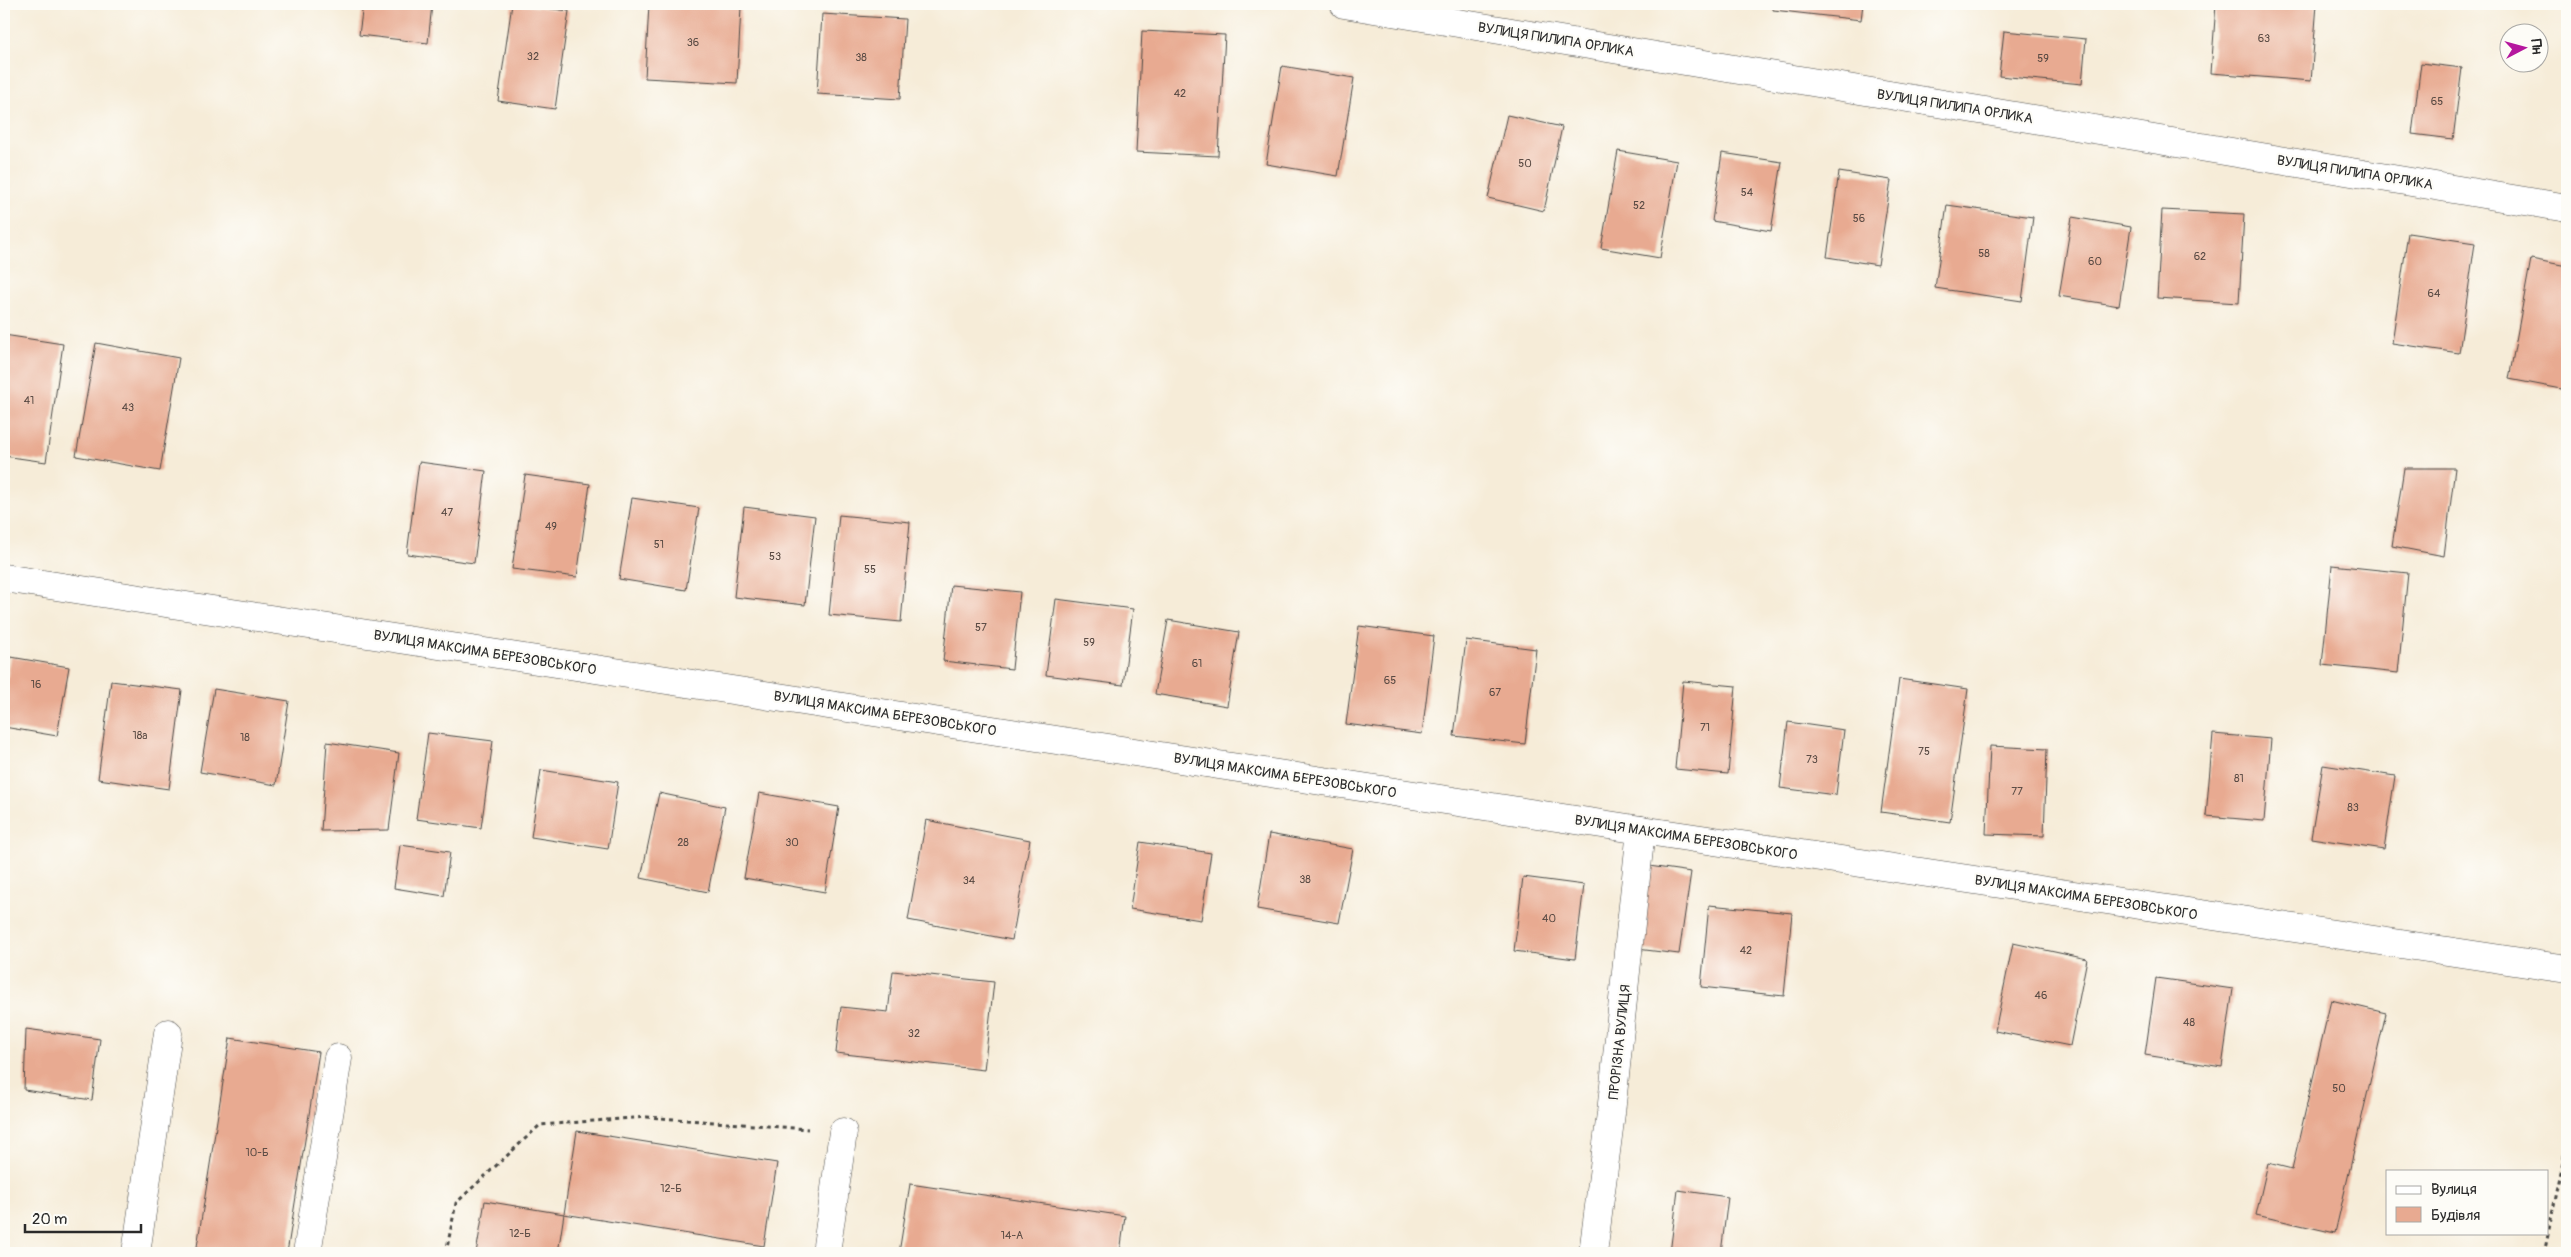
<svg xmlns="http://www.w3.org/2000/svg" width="2571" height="1257" font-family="Pangolin,sans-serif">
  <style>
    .building { fill: #e8aa91 }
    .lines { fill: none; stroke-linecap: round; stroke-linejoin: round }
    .minor-casing { stroke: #494845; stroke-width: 29 }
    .path { stroke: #494845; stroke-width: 3; stroke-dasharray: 4 4; stroke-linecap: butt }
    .minor { stroke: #fff; stroke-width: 28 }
    .labels { text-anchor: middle; stroke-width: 4.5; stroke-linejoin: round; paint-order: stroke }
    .number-label { font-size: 11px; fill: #5a4b44 }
    .street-label { font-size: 14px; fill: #2b2b2b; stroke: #fdfcf7 }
  </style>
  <rect width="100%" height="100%" fill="#fdfcf7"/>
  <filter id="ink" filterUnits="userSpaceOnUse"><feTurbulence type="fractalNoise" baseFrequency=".02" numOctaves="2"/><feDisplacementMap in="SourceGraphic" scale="10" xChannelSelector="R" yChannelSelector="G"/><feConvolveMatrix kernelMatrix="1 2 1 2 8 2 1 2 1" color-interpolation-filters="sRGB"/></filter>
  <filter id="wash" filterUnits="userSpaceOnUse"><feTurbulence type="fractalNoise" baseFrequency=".0096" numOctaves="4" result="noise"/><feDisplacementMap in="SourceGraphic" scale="20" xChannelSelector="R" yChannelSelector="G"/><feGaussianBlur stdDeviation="1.12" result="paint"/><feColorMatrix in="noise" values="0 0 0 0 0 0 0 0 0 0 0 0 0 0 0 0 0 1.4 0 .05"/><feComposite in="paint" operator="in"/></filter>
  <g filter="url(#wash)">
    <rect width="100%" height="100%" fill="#f6ecd8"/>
    <g id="blocks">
      <g class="building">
        <polygon points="363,4 432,4 428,43 359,35"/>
        <polygon points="512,4 569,11 555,109 498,101"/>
        <polygon points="649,4 741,7 737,83 645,78"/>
        <polygon points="1773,4 1863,4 1861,20 1773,10"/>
        <polygon points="2216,4 2317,4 2311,81 2211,73"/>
        <polygon points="822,14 905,19 900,99 817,94"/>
        <polygon points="1142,31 1225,35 1218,156 1136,152"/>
        <polygon points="2004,31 2086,39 2082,84 1999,76"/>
        <polygon points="2421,63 2462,68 2453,139 2412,134"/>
        <polygon points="1282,66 1354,78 1338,176 1266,164"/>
        <polygon points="1507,115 1562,127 1544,211 1488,198"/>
        <polygon points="1618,151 1677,161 1660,258 1601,248"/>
        <polygon points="1722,153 1782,162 1771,231 1712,221"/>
        <polygon points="1839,172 1891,180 1878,265 1827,257"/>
        <polygon points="1947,205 2033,217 2022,301 1935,288"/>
        <polygon points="2162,210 2244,214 2239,303 2157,298"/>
        <polygon points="2072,217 2131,227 2119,306 2059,296"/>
        <polygon points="2408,233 2475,243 2459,353 2392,343"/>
        <polygon points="2531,259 2567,266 2567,390 2509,379"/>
        <polygon points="4,335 63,344 46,462 4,456"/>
        <polygon points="96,343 179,358 160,471 76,456"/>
        <polygon points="419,462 486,471 474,563 407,554"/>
        <polygon points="2404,468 2455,468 2444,556 2392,546"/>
        <polygon points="525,475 590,484 577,577 512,569"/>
        <polygon points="632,498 699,508 686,590 619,579"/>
        <polygon points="744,507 815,516 805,605 734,597"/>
        <polygon points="839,515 910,522 901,622 829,615"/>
        <polygon points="2332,565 2408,573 2398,673 2322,665"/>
        <polygon points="951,585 1020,592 1012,669 943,661"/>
        <polygon points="1056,599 1133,609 1123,685 1046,675"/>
        <polygon points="1168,620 1239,632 1227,706 1155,694"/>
        <polygon points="1359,626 1434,636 1422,734 1346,724"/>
        <polygon points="1466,640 1536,649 1525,744 1454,736"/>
        <polygon points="11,657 69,667 57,736 4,727 4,702"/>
        <polygon points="1899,679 1968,689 1950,822 1881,812"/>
        <polygon points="111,681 182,690 169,789 98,779"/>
        <polygon points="1683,681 1736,686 1728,774 1675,769"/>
        <polygon points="214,689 289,701 276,785 200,772"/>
        <polygon points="1788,722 1844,730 1836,795 1780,788"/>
        <polygon points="428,733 493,741 481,828 416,819"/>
        <polygon points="2213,734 2271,739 2264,821 2206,816"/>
        <polygon points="327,742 399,753 389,830 321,831"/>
        <polygon points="1990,746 2047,749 2044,836 1986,834"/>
        <polygon points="2323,765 2395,776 2384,849 2311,838"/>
        <polygon points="541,770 618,782 608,849 531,837"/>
        <polygon points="659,793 725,807 708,892 641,878"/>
        <polygon points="759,793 839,807 825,892 744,878"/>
        <polygon points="926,820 1030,840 1012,940 908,920"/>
        <polygon points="1269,834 1353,849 1339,923 1257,909"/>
        <polygon points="1140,842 1211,853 1201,920 1130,909"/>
        <polygon points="400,845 450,852 444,896 394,888"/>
        <polygon points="1649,866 1691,872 1679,954 1637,949"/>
        <polygon points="1523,877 1584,885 1575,959 1514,951"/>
        <polygon points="1709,905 1792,913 1784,996 1701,987"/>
        <polygon points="2013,943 2087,959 2070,1046 1995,1031"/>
        <polygon points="893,971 994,982 984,1070 836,1053 841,1007 888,1012"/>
        <polygon points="2156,978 2233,989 2222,1067 2145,1055"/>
        <polygon points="2331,1000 2386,1013 2335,1233 2256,1215 2268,1163 2292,1169"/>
        <polygon points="26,1029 100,1039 92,1100 24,1090"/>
        <polygon points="230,1038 319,1052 287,1253 196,1253"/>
        <polygon points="577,1131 777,1163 764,1246 564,1214"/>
        <polygon points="910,1184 1125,1216 1120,1253 899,1253"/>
        <polygon points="1678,1190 1728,1197 1721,1253 1670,1253"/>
        <polygon points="485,1201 564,1214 558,1253 476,1253"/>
      </g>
    </g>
  </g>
  <g filter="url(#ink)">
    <use href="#blocks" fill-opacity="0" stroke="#494845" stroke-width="1"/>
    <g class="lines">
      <defs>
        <g id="minor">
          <polyline points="1344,4 2567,208"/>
          <polyline points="4,578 1641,830 2567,969"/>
          <polyline points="136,1253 168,1033"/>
          <polyline points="307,1253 338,1058"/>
          <polyline points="826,1253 843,1132"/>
          <polyline points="1593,1253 1611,1113 1641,830"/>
        </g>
      </defs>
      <use href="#minor" class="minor-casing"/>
      <g class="path">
        <polyline points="446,1253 456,1203 540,1125 647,1117 808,1129"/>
        <polyline points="2544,1253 2567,1143"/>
      </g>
      <use href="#minor" class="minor"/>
    </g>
  </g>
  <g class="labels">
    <g class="number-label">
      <text x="2264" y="42">63</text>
      <text x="693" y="46">36</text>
      <text x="533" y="60">32</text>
      <text x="861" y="61">38</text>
      <text x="2043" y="62">59</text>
      <text x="1180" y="97">42</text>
      <text x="2437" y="105">65</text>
      <text x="1525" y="167">50</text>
      <text x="1747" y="196">54</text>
      <text x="1639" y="209">52</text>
      <text x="1859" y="222">56</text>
      <text x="1984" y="257">58</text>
      <text x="2200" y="260">62</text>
      <text x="2095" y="265">60</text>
      <text x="2434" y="297">64</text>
      <text x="29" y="404">41</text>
      <text x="128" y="411">43</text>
      <text x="447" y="516">47</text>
      <text x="551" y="530">49</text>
      <text x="659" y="548">51</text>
      <text x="775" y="560">53</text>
      <text x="870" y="573">55</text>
      <text x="981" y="631">57</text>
      <text x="1089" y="646">59</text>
      <text x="1197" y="667">61</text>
      <text x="1390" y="684">65</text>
      <text x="36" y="688">16</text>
      <text x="1495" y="696">67</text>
      <text x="1705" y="731">71</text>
      <text x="140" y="739">18а</text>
      <text x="245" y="741">18</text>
      <text x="1924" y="755">75</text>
      <text x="1812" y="763">73</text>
      <text x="2239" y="782">81</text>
      <text x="2017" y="795">77</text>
      <text x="2353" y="811">83</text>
      <text x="683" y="846">28</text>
      <text x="792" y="846">30</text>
      <text x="1305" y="883">38</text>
      <text x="969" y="884">34</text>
      <text x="1549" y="922">40</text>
      <text x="1746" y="954">42</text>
      <text x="2041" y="999">46</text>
      <text x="2189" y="1026">48</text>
      <text x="914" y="1037">32</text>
      <text x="2339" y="1092">50</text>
      <text x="257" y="1156">10-Б</text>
      <text x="671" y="1192">12-Б</text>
      <text x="520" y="1237">12-Б</text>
      <text x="1012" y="1239">14-А</text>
    </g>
    <g class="street-label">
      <text transform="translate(1556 39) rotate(9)" y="5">ВУЛИЦЯ ПИЛИПА ОРЛИКА</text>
      <text transform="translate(1955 106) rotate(9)" y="5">ВУЛИЦЯ ПИЛИПА ОРЛИКА</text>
      <text transform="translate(2355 172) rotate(9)" y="5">ВУЛИЦЯ ПИЛИПА ОРЛИКА</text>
      <text transform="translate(485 652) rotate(9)" y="5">ВУЛИЦЯ МАКСИМА БЕРЕЗОВСЬКОГО</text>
      <text transform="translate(885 713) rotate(9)" y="5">ВУЛИЦЯ МАКСИМА БЕРЕЗОВСЬКОГО</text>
      <text transform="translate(1285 775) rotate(9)" y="5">ВУЛИЦЯ МАКСИМА БЕРЕЗОВСЬКОГО</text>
      <text transform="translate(1686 837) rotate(9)" y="5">ВУЛИЦЯ МАКСИМА БЕРЕЗОВСЬКОГО</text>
      <text transform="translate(2086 897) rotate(9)" y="5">ВУЛИЦЯ МАКСИМА БЕРЕЗОВСЬКОГО</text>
      <text transform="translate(1619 1042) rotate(-84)" y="5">ПРОРІЗНА ВУЛИЦЯ</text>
    </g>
  </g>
  <rect width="2571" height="1257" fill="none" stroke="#fdfcf7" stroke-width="20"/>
  <rect x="2386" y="1170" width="162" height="65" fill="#fdfcf7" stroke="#a9a8a5"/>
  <rect x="2396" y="1186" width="25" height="8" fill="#ffffff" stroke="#a9a8a5"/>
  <text x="2431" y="1194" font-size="15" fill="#2b2b2b">Вулиця</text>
  <rect x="2396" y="1207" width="25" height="15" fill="#e8aa91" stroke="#a9a8a5"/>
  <text x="2431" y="1220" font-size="15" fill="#2b2b2b">Будівля</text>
  <g transform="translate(2524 48) rotate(84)"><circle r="24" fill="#fdfcf7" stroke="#a9a8a5"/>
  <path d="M0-4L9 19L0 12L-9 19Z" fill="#b5179e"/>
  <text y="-8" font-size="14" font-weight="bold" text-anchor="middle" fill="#2b2b2b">Пн</text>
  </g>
  <path d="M25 1224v8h116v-8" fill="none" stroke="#2b2b2b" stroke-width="2.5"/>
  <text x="32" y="1224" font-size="15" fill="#2b2b2b" stroke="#fdfcf7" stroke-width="4" paint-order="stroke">20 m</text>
</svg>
